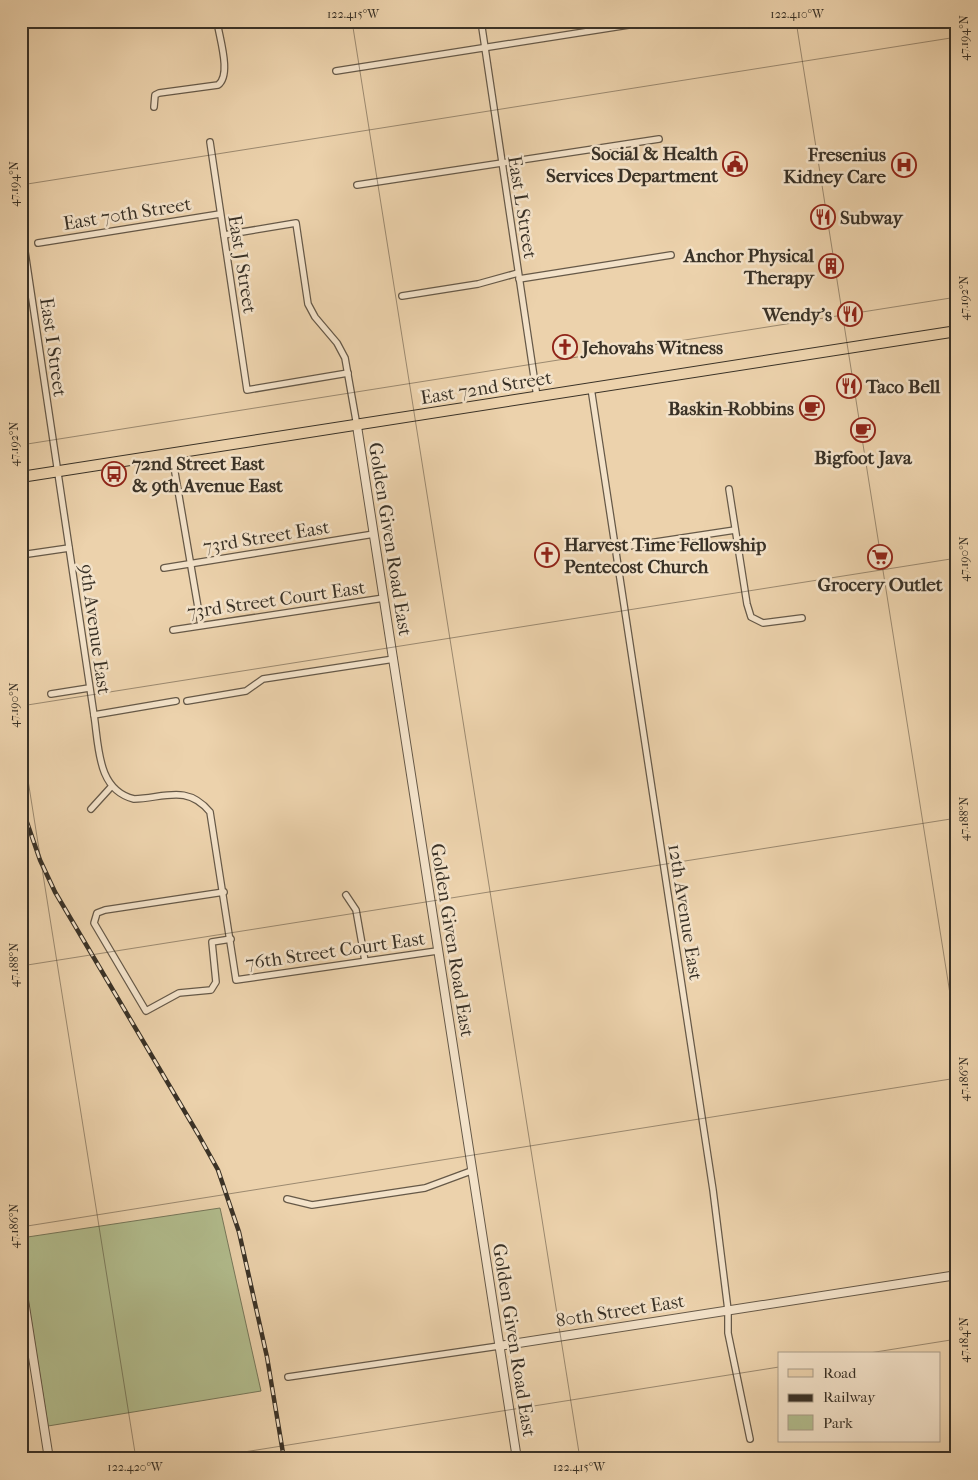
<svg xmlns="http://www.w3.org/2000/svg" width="978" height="1480" font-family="'IM FELL French Canon',serif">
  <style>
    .green { fill: #b2bd8e; stroke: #76775a }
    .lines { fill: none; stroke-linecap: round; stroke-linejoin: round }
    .minor-casing { stroke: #665948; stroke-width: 8 }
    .tertiary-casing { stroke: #665948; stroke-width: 10 }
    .primary-casing { stroke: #393126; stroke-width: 12 }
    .minor { stroke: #f3e2c9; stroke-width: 5.5 }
    .tertiary { stroke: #f3e2c9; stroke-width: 8 }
    .primary { stroke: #ecd2ac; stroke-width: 10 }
    .rail-casing { stroke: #393126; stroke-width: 4.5 }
    .rail { stroke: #f3e2c9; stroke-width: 2.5; stroke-dasharray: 8; stroke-linecap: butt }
    .ticks { fill: none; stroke: #393126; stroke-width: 1; stroke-opacity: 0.45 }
    .labels { text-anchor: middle; stroke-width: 5; stroke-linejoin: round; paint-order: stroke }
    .poi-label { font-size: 19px; font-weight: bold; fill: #393126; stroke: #f3e2c9; text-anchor: end }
    .street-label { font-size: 19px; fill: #393126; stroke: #f3e2c9 }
    .neatline { fill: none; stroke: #393126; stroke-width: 2 }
    .ticks-label { font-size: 12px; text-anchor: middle; fill: #393126 }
  </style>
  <rect width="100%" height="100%" fill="#ecd2ac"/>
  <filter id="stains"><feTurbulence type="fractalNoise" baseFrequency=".004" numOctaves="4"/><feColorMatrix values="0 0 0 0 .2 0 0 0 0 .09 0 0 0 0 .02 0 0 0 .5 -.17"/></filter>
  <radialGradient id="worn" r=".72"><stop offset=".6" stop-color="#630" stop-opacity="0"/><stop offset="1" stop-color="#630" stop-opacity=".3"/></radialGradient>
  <polygon class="green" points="220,1208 261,1391 48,1426 21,1255 21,1238"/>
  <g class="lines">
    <defs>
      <g id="minor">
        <polyline points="481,21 537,397"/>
        <polyline points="336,71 654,21"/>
        <path d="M154 107 155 95 159 93 218 85C232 75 219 37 217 21"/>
        <polyline points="210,142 247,390 348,373"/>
        <polyline points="357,185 659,139"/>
        <path d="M21 225 94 715C99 747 97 790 134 799 164 798 187 784 210 812L236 980 437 951"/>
        <polyline points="224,235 296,223 308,304 315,317 337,343 345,358 357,426"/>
        <polyline points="38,243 220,214"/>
        <polyline points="519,279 671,255"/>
        <polyline points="402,296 478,284 518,273"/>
        <polyline points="591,388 713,1190 728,1310 728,1333 750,1439"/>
        <polyline points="172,455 201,625"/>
        <polyline points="729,489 747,604 751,617 763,623 802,618"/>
        <polyline points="616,548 735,530"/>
        <polyline points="21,555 69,548"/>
        <polyline points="164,568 374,534"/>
        <polyline points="21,603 25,633"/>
        <polyline points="173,630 384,598"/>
        <polyline points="51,694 89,688"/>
        <polyline points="187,701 246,691 263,679 394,659"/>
        <polyline points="94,715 176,701"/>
        <polyline points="91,809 111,787"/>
        <polyline points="224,892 105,910 97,913 94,923 146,1011 179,993 211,990 216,982 212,942 231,939"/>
        <polyline points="346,895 356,910 365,961"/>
        <polyline points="287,1199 312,1205 425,1188 471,1171"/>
        <polyline points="954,1276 957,1290"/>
        <polyline points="288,1377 499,1346"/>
      </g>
      <g id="tertiary">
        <polyline points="357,426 517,1459"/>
        <polyline points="21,1281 49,1459"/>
        <polyline points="499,1346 957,1275"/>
      </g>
      <polyline id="primary" points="21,477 957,331"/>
    </defs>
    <use href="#minor" class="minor-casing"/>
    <use href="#tertiary" class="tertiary-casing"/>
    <use href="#primary" class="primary-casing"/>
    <use href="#minor" class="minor"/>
    <use href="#tertiary" class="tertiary"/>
    <use href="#primary" class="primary"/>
    <defs>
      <polyline id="rail" points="21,805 40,860 55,892 198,1134 218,1170 239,1232 267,1357 284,1459"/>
    </defs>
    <use href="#rail" class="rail-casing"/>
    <use href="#rail" class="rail"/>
  </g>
  <path class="ticks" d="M352 21 580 1459M796 21 957 1038M21 185 957 37M21 445 957 297M21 706 957 558M21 736 136 1459M21 966 957 818M21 1227 957 1078M863 1354 957 1339M200 1459 779 1367"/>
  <defs>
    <symbol id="civic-ring" viewBox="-11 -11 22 22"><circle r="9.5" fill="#f3e2c9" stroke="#8f2418" stroke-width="1.5"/><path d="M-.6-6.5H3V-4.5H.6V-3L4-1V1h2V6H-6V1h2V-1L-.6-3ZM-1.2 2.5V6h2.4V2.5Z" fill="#8f2418"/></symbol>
    <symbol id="hospital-ring" viewBox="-11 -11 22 22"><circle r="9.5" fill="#f3e2c9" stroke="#8f2418" stroke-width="1.5"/><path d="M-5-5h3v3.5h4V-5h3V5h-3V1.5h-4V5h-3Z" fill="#8f2418"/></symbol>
    <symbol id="restaurant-ring" viewBox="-11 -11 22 22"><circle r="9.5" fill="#f3e2c9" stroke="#8f2418" stroke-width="1.5"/><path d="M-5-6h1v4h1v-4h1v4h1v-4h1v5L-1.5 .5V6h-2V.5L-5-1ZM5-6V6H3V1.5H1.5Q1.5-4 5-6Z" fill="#8f2418"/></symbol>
    <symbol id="building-ring" viewBox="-11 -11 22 22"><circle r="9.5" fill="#f3e2c9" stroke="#8f2418" stroke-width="1.5"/><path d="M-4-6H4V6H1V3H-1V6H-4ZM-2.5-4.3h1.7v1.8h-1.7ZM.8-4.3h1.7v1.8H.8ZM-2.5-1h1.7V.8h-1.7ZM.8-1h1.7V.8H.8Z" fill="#8f2418"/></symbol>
    <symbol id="church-ring" viewBox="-11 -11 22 22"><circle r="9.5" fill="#f3e2c9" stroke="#8f2418" stroke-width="1.5"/><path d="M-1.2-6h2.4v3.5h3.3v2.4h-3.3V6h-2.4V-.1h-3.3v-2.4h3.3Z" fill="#8f2418"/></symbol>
    <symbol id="cafe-ring" viewBox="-11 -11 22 22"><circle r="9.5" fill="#f3e2c9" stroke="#8f2418" stroke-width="1.5"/><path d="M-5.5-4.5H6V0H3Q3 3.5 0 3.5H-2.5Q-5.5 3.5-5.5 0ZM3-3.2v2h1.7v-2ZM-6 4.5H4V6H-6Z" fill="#8f2418"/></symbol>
    <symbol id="bus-ring" viewBox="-11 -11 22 22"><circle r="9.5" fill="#f3e2c9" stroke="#8f2418" stroke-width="1.5"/><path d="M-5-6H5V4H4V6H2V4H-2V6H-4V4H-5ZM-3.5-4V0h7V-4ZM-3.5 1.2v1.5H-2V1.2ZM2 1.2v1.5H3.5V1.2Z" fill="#8f2418"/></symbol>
    <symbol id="supermarket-ring" viewBox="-11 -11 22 22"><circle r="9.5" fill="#f3e2c9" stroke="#8f2418" stroke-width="1.5"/><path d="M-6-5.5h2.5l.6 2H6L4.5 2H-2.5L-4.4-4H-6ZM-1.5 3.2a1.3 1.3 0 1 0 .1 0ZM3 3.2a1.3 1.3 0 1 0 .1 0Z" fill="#8f2418"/></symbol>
  </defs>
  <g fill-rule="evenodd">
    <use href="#civic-ring" x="721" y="150" width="28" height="28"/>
    <use href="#hospital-ring" x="890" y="151" width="28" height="28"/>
    <use href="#restaurant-ring" x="809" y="203" width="28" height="28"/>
    <use href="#building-ring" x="817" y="252" width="28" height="28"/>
    <use href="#restaurant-ring" x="836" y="300" width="28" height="28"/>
    <use href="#church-ring" x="551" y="333" width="28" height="28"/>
    <use href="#restaurant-ring" x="835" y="372" width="28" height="28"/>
    <use href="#cafe-ring" x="798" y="394" width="28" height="28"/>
    <use href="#cafe-ring" x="849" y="416" width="28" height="28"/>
    <use href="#bus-ring" x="100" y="460" width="28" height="28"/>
    <use href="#church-ring" x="533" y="541" width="28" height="28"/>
    <use href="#supermarket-ring" x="866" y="543" width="28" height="28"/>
  </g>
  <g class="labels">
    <g class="poi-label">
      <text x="718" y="160">Social &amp; Health<tspan x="718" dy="22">Services Department</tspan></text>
      <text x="886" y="161">Fresenius<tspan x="886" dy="22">Kidney Care</tspan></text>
      <text x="840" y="224" text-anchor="start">Subway</text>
      <text x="814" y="262">Anchor Physical<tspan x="814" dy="22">Therapy</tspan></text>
      <text x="832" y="321">Wendy's</text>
      <text x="582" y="354" text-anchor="start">Jehovahs Witness</text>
      <text x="866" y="393" text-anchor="start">Taco Bell</text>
      <text x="794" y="415">Baskin-Robbins</text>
      <text x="863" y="464" text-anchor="middle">Bigfoot Java</text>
      <text x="132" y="470" text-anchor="start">72nd Street East<tspan x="132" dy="22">&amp; 9th Avenue East</tspan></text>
      <text x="564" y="551" text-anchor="start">Harvest Time Fellowship<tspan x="564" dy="22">Pentecost Church</tspan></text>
      <text x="880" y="591" text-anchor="middle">Grocery Outlet</text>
    </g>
    <g class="street-label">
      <text transform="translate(523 207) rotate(81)" y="7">East L Street</text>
      <text transform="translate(127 213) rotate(-9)" y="7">East 70th Street</text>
      <text transform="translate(243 264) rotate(81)" y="7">East J Street</text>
      <text transform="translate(54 347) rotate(82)" y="7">East I Street</text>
      <text transform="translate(486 387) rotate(-9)" y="7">East 72nd Street</text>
      <text transform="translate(266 536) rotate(-9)" y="7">73rd Street East</text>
      <text transform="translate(391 539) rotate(81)" y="7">Golden Given Road East</text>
      <text transform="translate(276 599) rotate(-8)" y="7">73rd Street Court East</text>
      <text transform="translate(96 629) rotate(82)" y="7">9th Avenue East</text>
      <text transform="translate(686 912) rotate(81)" y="7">12th Avenue East</text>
      <text transform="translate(453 940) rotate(81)" y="7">Golden Given Road East</text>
      <text transform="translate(335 950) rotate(-8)" y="7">76th Street Court East</text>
      <text transform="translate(620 1310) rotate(-9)" y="7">80th Street East</text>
      <text transform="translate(515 1340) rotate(81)" y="7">Golden Given Road East</text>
    </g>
  </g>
  <rect width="978" height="1480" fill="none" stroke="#ecd2ac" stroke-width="55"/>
  <rect x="778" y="1352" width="162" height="90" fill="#f3e2c9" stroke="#a99b88"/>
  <rect x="788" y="1369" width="25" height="8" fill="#ecd2ac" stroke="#a99b88"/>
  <text x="823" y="1378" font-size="15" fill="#393126">Road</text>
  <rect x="788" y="1394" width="25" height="8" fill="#393126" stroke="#a99b88"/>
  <text x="823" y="1402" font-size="15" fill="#393126">Railway</text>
  <rect x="788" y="1415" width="25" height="15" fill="#b2bd8e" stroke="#a99b88"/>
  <text x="823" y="1428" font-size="15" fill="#393126">Park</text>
  <rect x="28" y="28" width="922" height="1424" class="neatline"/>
  <g class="ticks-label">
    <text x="353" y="18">122.415°W</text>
    <text x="797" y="18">122.410°W</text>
    <text transform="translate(964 38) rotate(-90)" y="4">47.194°N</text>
    <text transform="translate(14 184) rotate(-90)" y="4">47.194°N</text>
    <text transform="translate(964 298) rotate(-90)" y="4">47.192°N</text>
    <text transform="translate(14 444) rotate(-90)" y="4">47.192°N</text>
    <text transform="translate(964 559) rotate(-90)" y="4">47.190°N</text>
    <text transform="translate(14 705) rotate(-90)" y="4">47.190°N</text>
    <text transform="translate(964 819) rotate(-90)" y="4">47.188°N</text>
    <text transform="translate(14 965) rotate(-90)" y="4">47.188°N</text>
    <text transform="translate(964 1079) rotate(-90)" y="4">47.186°N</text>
    <text transform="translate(14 1226) rotate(-90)" y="4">47.186°N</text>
    <text transform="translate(964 1340) rotate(-90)" y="4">47.184°N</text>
    <text x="135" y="1471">122.420°W</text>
    <text x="579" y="1471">122.415°W</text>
  </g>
  <rect width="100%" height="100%" filter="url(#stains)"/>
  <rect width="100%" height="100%" fill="url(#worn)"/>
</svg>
